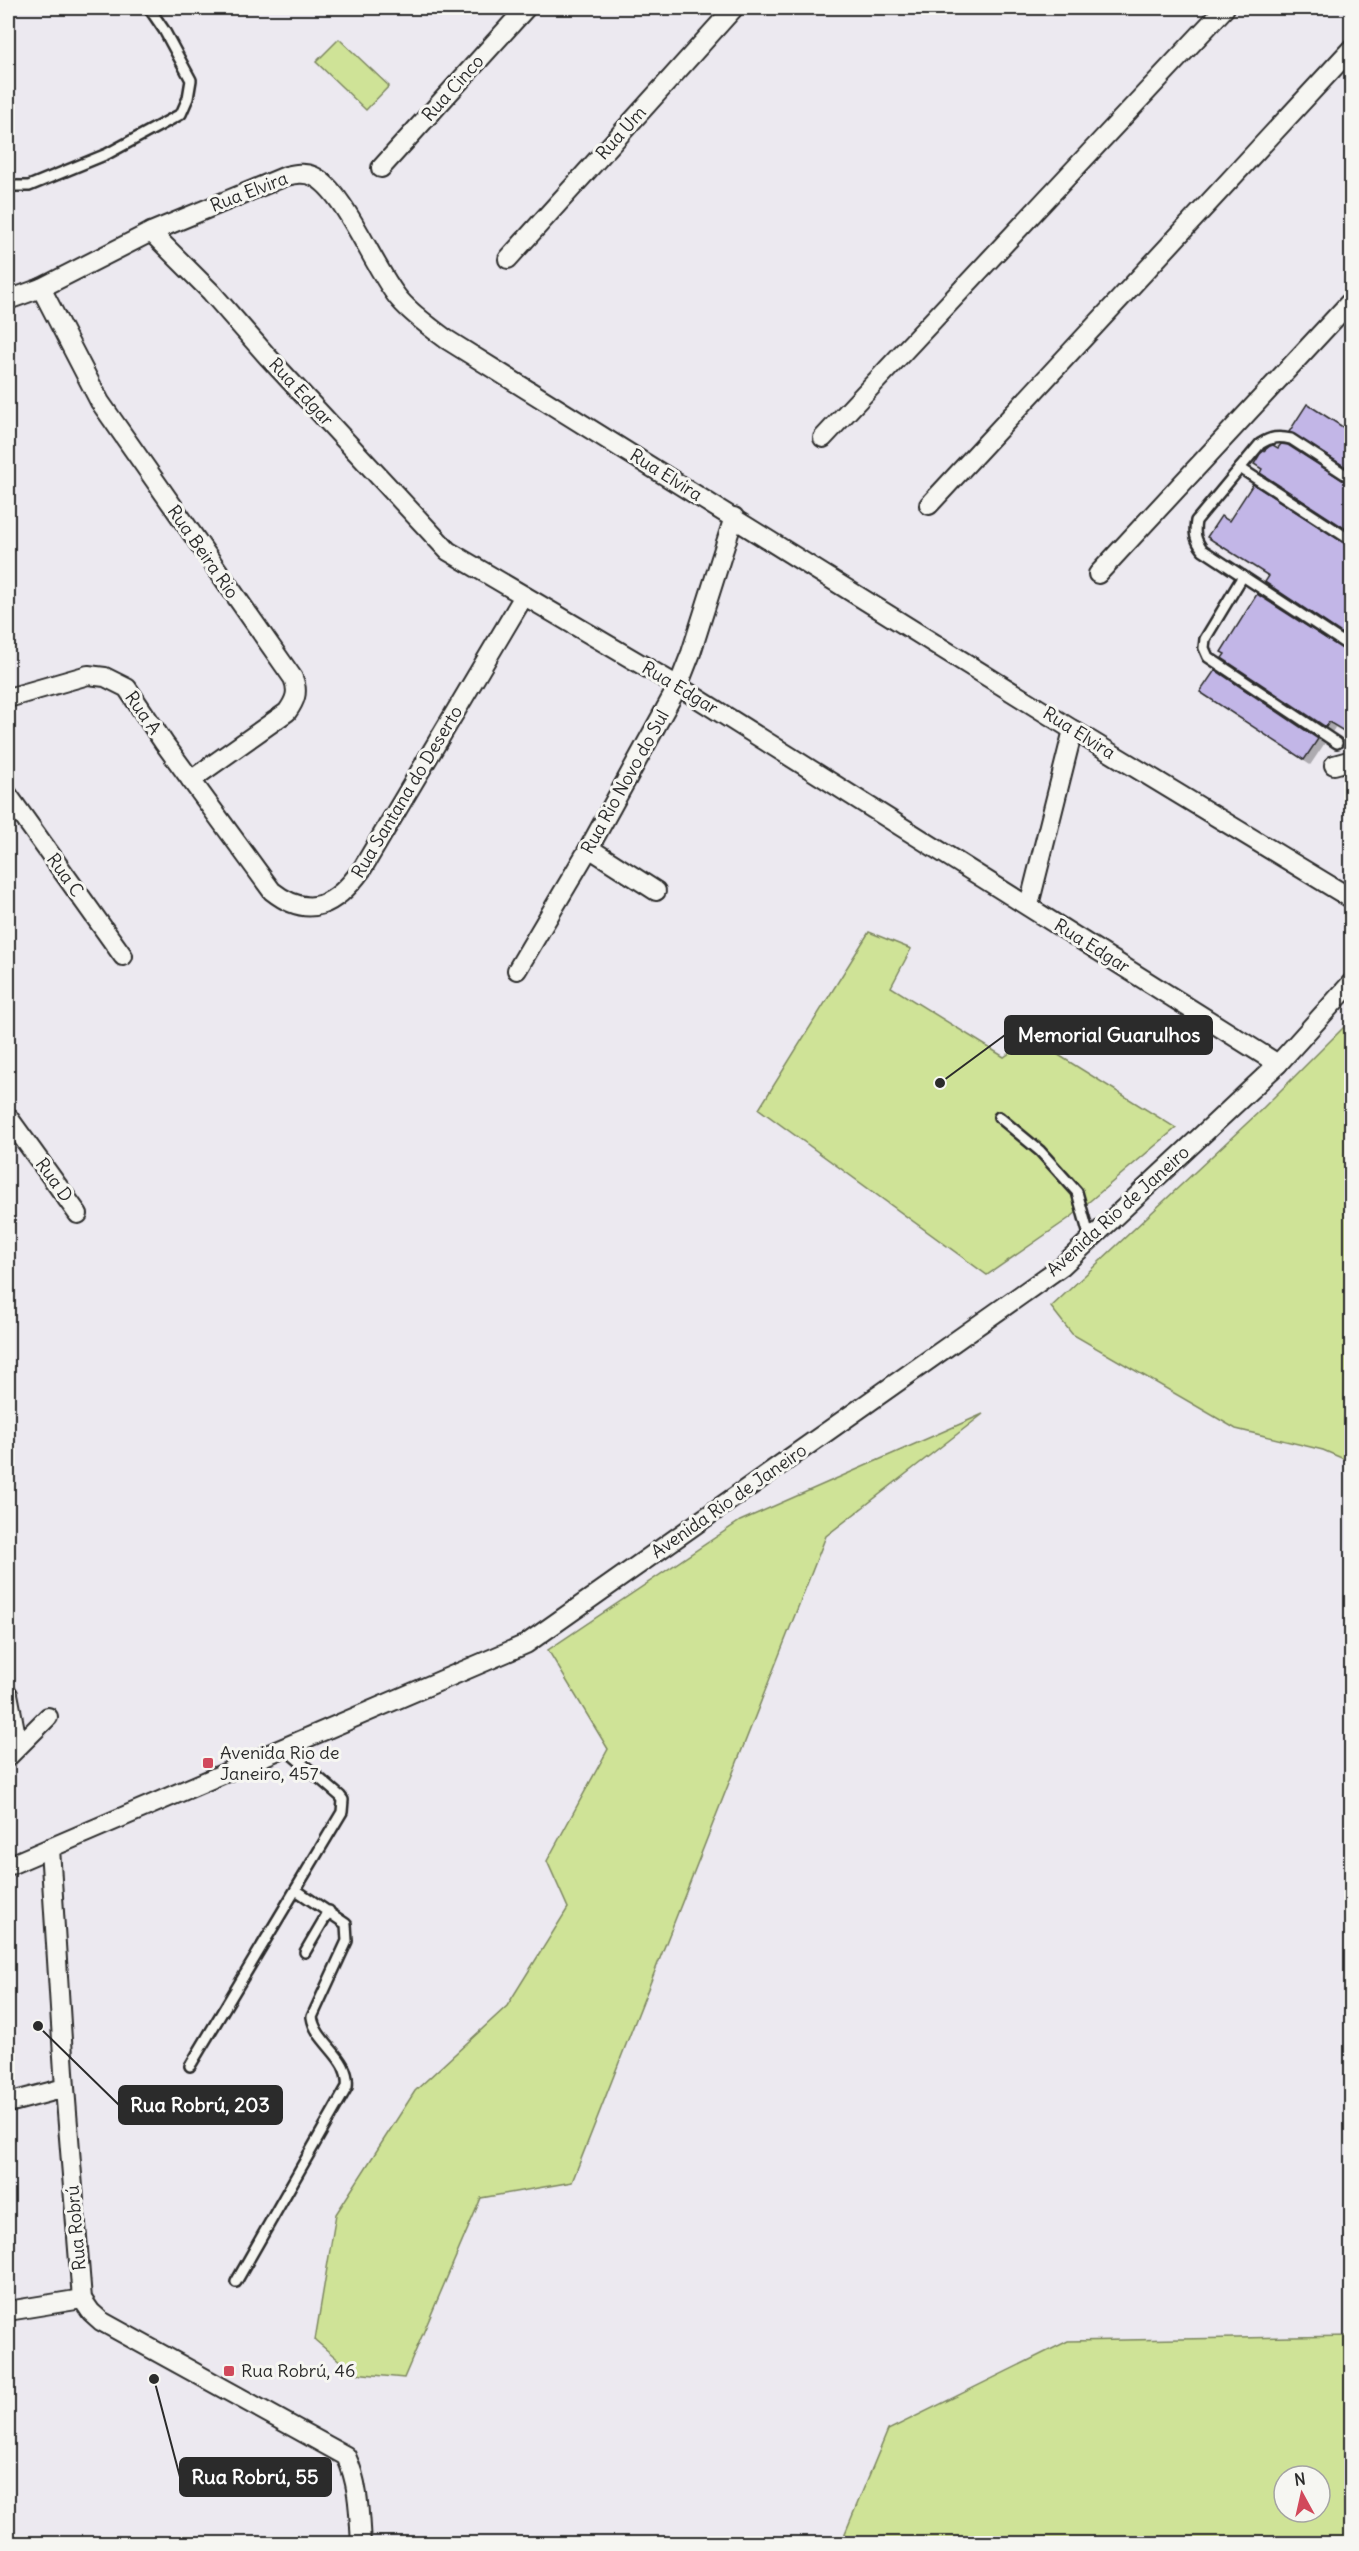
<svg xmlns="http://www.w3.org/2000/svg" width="1359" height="2551" font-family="Delius,sans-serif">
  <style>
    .green { fill: #cfe397; stroke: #7d8761; stroke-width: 1.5; fill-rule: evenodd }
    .building { fill: #c2b6e7; stroke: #2b2b2b; stroke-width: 1.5; filter: url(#shadow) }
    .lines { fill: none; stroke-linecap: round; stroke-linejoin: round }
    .service-casing { stroke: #2b2b2b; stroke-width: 14 }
    .minor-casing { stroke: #2b2b2b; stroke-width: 22 }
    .service { stroke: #f6f6f2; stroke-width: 9 }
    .minor { stroke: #f6f6f2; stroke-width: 18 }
    .poi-dot { fill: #d1495b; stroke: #f6f6f2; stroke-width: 2 }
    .labels { text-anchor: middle; stroke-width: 6; stroke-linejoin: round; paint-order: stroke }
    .street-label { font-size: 18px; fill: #2b2b2b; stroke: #f6f6f2 }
    .poi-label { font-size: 18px; fill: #2b2b2b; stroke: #f6f6f2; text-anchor: start }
    .leader { fill: none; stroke: #2b2b2b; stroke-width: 2 }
    .callout-dot { fill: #2b2b2b; stroke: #f6f6f2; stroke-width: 2 }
    .callout { fill: #2b2b2b; stroke: #2b2b2b; stroke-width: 2 }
    .callout-label { font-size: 20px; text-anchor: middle; font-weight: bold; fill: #fff }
  </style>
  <defs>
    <filter id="shadow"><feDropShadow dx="6" dy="4" stdDeviation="0" flood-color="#0004"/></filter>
  </defs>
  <rect width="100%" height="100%" fill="#ece9f0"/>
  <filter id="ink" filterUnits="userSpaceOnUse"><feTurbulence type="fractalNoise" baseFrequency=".0167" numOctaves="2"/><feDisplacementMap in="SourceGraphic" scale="12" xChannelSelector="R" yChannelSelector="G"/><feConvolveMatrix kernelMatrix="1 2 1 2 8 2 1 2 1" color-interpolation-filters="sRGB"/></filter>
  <g filter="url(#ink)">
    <g class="green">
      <polygon points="339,39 389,86 366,110 316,62"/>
      <polygon points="869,932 911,949 891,987 1004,1057 1031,1038 1176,1128 1071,1217 987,1275 759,1109"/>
      <polygon points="1351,1020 1351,1462 1323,1450 1236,1429 1072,1334 1051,1307 1261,1110"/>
      <polygon points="983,1414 826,1536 572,2182 481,2198 404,2378 354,2373 315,2340 336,2214 415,2091 507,2006 568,1908 547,1861 608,1749 548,1650 740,1521"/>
      <path d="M1351 2336V2543H841L888 2430 1068 2341ZM1284 2476H1320V2512H1284Z"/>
    </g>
    <g class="building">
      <polygon points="1307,404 1352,433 1352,471 1289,432"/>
      <polygon points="1281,444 1288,445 1352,486 1352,533 1260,473 1262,469 1254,464 1260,454 1270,446 1273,445 1278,448"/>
      <polygon points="1253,484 1352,548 1352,640 1265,582 1269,576 1207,537 1221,516 1229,521"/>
      <polygon points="1257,594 1352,655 1352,736 1329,722 1326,727 1222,658 1225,654 1221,652"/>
      <polygon points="1215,670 1318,739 1304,760 1200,692"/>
    </g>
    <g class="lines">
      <defs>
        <g id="service">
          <polyline points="8,186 29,186 107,154 181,114 188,98 191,80 164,30 149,8"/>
          <polyline points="1240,468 1352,541"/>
          <path d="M1352 479 1291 439C1278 436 1271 437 1260 444L1196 521C1194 533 1195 540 1203 550L1352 648"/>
          <polyline points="1243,576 1205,639 1204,648 1208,657 1337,743"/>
          <polyline points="999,1117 1040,1151 1077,1192 1090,1239"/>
          <polyline points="305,1952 329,1911"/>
          <polyline points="190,2066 342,1812 343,1800 340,1796 283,1747"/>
          <path d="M236 2282 347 2087C351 2057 316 2044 312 2017L347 1941 346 1924 296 1890"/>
        </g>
        <g id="minor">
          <polyline points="381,168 526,8"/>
          <polyline points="151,232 211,292 268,357 448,551 678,686 1278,1064"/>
          <polyline points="508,259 734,8"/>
          <path d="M41 288 100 402 293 678C299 692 295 701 287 712L191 780"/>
          <path d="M8 300 41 288 151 232 286 176C295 174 304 172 313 176 345 190 375 272 400 300 413 315 430 327 446 339L1073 730 1352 899"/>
          <polyline points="823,438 1225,8"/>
          <polyline points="929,505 1352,48"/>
          <polyline points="1098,574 1352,300"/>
          <path d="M8 698 88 675 105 677 127 688 164 743 272 891C310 921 337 904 362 869L524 596"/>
          <polyline points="1334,765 1352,760"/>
          <polyline points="8,795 123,956"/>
          <polyline points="589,848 656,891"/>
          <polyline points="1029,905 1073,730"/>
          <polyline points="517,970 589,848 678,686 691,653 734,517"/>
          <polyline points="8,1117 78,1214"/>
          <polyline points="8,1694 18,1746"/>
          <polyline points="8,1757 48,1717"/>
          <path d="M50 1848 65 2088 82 2299 91 2312 101 2321 346 2456C359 2484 359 2513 361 2544"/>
          <polyline points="8,1866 526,1644 1062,1266 1278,1064 1352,982"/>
          <polyline points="8,2103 65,2088"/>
          <polyline points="8,2311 82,2299"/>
        </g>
      </defs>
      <use href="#service" class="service-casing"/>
      <use href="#minor" class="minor-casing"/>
      <use href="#service" class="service"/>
      <use href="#minor" class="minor"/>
    </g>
  </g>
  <g class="poi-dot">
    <rect x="202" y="1757" width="12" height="12" rx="3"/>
    <rect x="223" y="2365" width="12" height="12" rx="3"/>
  </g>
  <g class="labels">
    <g class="street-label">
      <text transform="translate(453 88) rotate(-48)" y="6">Rua Cinco</text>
      <text transform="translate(621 133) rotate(-48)" y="6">Rua Um</text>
      <text transform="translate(249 192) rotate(-21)" y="6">Rua Elvira</text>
      <text transform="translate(301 392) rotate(47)" y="6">Rua Edgar</text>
      <text transform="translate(666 475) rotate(32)" y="6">Rua Elvira</text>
      <text transform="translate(203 552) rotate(55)" y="6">Rua Beira Rio</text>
      <text transform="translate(680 688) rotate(31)" y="6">Rua Edgar</text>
      <text transform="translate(143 713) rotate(55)" y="6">Rua A</text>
      <text transform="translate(1079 733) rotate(32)" y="6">Rua Elvira</text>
      <text transform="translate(625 782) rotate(-61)" y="6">Rua Rio Novo do Sul</text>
      <text transform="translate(407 792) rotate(-59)" y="6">Rua Santana do Deserto</text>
      <text transform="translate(65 875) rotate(54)" y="6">Rua C</text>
      <text transform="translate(1092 946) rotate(32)" y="6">Rua Edgar</text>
      <text transform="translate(54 1180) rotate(54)" y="6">Rua D</text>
      <text transform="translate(1118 1211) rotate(-42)" y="6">Avenida Rio de Janeiro</text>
      <text transform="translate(729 1501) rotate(-35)" y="6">Avenida Rio de Janeiro</text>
      <text transform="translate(76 2228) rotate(-95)" y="6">Rua Robrú</text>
    </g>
    <g class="poi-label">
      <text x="220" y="1759">Avenida Rio de<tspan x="220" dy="21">Janeiro, 457</tspan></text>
      <text x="241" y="2377">Rua Robrú, 46</text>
    </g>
  </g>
  <path class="leader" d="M940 1083L1005 1035M38 2026L119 2105M154 2379L180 2477"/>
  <g class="callout-dot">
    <circle cx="940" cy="1083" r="6"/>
    <circle cx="38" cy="2026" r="6"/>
    <circle cx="154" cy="2379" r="6"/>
  </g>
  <g class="callout">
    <rect x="1005" y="1016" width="207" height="38" rx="6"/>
    <rect x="119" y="2086" width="163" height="38" rx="6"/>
    <rect x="180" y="2458" width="151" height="38" rx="6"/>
  </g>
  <g class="callout-label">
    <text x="1109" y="1042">Memorial Guarulhos</text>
    <text x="200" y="2112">Rua Robrú, 203</text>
    <text x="255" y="2484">Rua Robrú, 55</text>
  </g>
  <rect width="1359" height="2551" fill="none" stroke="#f6f6f2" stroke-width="30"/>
  <rect x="15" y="15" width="1329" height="2521" fill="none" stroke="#2b2b2b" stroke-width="2" filter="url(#ink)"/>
  <g transform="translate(1302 2494) rotate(352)"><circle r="28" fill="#f6f6f2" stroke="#a5a5a2" stroke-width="1.5"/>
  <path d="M0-4.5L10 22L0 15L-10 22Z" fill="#d1495b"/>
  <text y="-9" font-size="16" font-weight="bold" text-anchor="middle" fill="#2b2b2b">N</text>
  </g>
</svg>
